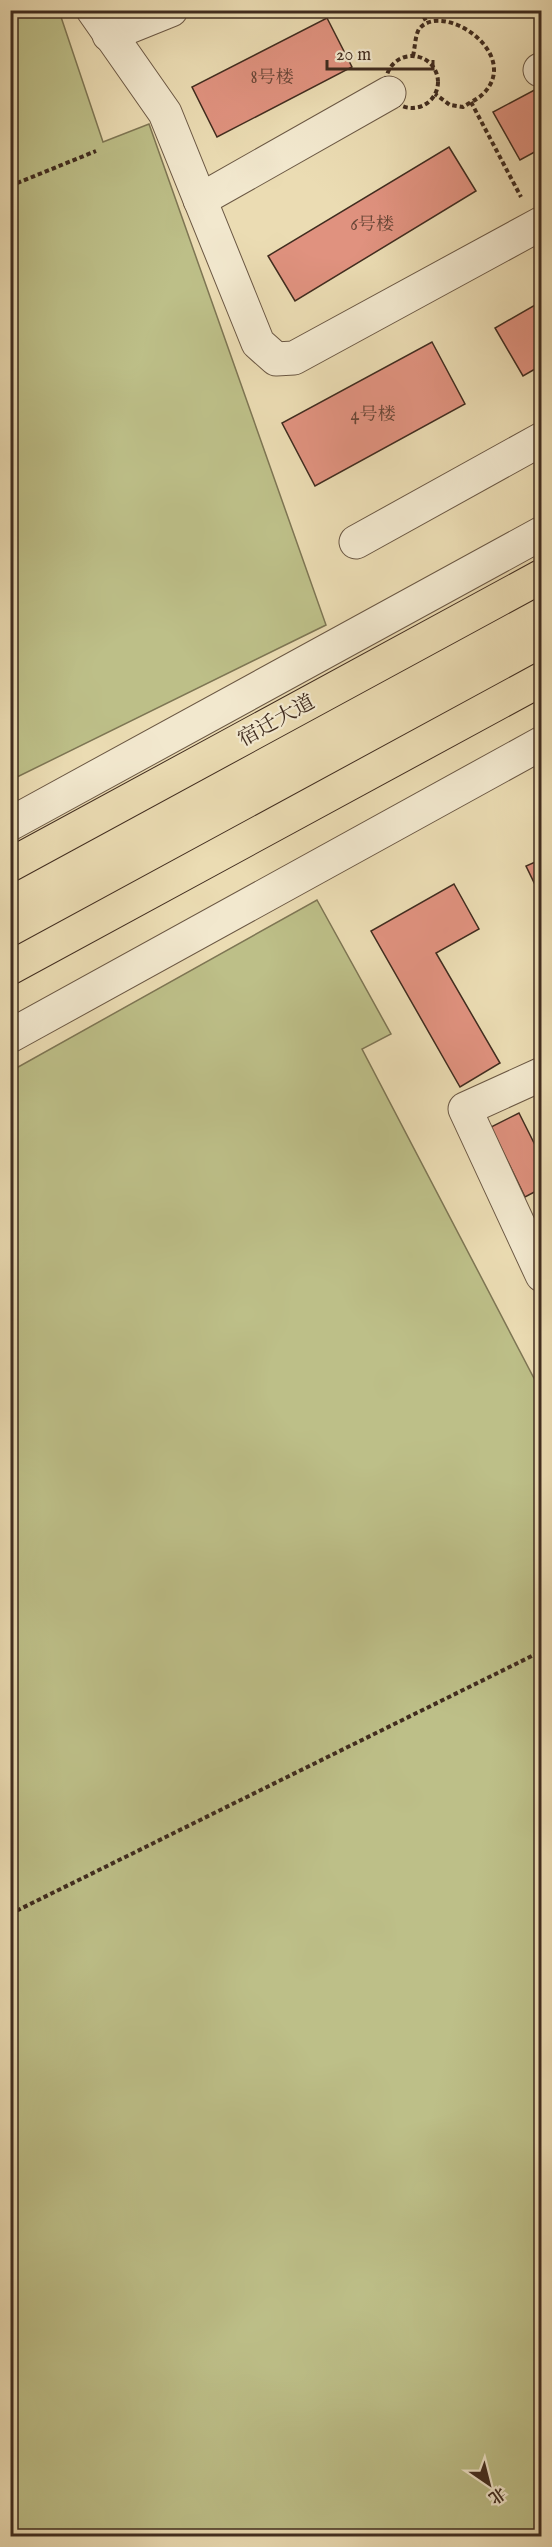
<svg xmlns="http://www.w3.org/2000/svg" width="552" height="2547" font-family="'IM FELL English','Noto Serif SC',serif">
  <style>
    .green { fill: #bdbf88; stroke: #7e7654; stroke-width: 1.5 }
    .building { fill: #e0927f; stroke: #402c1f; stroke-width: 1.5 }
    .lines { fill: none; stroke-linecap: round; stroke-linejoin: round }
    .minor-casing { stroke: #6b5844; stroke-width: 35 }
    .major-casing { stroke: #402c1f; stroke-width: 35 }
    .path { stroke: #402c1f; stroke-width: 4; stroke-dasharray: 4.5 3; stroke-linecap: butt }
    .minor { stroke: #f2e8ce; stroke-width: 33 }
    .major { stroke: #ebdcb3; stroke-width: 33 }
    .labels { text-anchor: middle; stroke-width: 4.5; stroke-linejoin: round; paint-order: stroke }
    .number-label { font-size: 18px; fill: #684637 }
    .street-label { font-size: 21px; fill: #402c1f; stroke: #f2e8ce }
  </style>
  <rect width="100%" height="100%" fill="#ebdcb3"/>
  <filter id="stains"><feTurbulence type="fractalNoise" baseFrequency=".00333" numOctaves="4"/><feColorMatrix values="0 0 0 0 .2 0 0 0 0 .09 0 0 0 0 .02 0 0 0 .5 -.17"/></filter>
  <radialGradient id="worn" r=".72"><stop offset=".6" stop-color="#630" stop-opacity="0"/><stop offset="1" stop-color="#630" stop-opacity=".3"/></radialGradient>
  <g class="green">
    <polygon points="11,10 59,11 103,142 149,124 326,625 11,780"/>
    <polygon points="317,900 391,1034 362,1049 538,1386 541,1399 541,2536 11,2536 11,1071"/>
  </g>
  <g class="building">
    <polygon points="327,18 352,67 217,137 192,87"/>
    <polygon points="542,86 542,148 520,160 493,112"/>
    <polygon points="449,147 476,191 295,301 268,256"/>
    <polygon points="542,301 542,365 523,376 495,328"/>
    <polygon points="432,342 465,404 315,486 282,423"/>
    <polygon points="542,859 542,899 526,866"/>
    <polygon points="454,884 479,929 436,953 500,1063 460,1087 371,931"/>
    <polygon points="519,1113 542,1159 542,1188 525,1197 491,1127"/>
  </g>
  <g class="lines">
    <defs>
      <g id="minor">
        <polyline points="93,10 165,113 258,343 276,359 294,358 542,223"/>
        <polyline points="109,35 171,10"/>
        <polyline points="540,70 542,69"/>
        <polyline points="200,200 389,93"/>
        <polyline points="356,542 542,439"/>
        <polyline points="10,824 542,533"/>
        <polyline points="10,1036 542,743"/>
        <polyline points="542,1074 465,1109 542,1275"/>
      </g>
      <g id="major">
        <polyline points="10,865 542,576"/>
        <polyline points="10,968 542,679"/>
      </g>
    </defs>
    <use href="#minor" class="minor-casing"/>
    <use href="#major" class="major-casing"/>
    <g class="path">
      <polyline points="420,10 426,21"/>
      <path d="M413 56C415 48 415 36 419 29 443 0 523 54 483 94 478 99 469 103 463 107L450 105 435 94"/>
      <circle cx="412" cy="82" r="26"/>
      <polyline points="471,102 521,197"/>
      <polyline points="10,186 96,151"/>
      <polyline points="10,1914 542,1651"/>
    </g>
    <use href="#minor" class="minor"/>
    <use href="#major" class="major"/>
  </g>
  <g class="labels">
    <g class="number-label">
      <text x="272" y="83">8号楼</text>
      <text x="372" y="230">6号楼</text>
      <text x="373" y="420">4号楼</text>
    </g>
    <g class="street-label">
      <text transform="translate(276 720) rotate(-29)" y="7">宿迁大道</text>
    </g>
  </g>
  <rect width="552" height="2547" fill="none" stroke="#ebdcb3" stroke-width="36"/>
  <rect x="12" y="12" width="528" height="2523" fill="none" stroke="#402c1f" stroke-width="3"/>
  <rect x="18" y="18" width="516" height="2511" fill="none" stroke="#402c1f" stroke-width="1.5"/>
  <g transform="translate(489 2484) rotate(145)" stroke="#f2e8ce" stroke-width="4.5" paint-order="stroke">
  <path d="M0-4.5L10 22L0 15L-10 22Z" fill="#402c1f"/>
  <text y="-9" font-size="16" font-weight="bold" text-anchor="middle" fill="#402c1f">北</text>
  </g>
  <path d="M327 60v9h106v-9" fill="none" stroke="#402c1f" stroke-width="3"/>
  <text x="336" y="60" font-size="18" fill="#402c1f" stroke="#f2e8ce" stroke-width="4.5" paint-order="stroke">20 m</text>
  <rect width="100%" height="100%" filter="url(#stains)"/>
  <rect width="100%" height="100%" fill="url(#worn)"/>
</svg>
